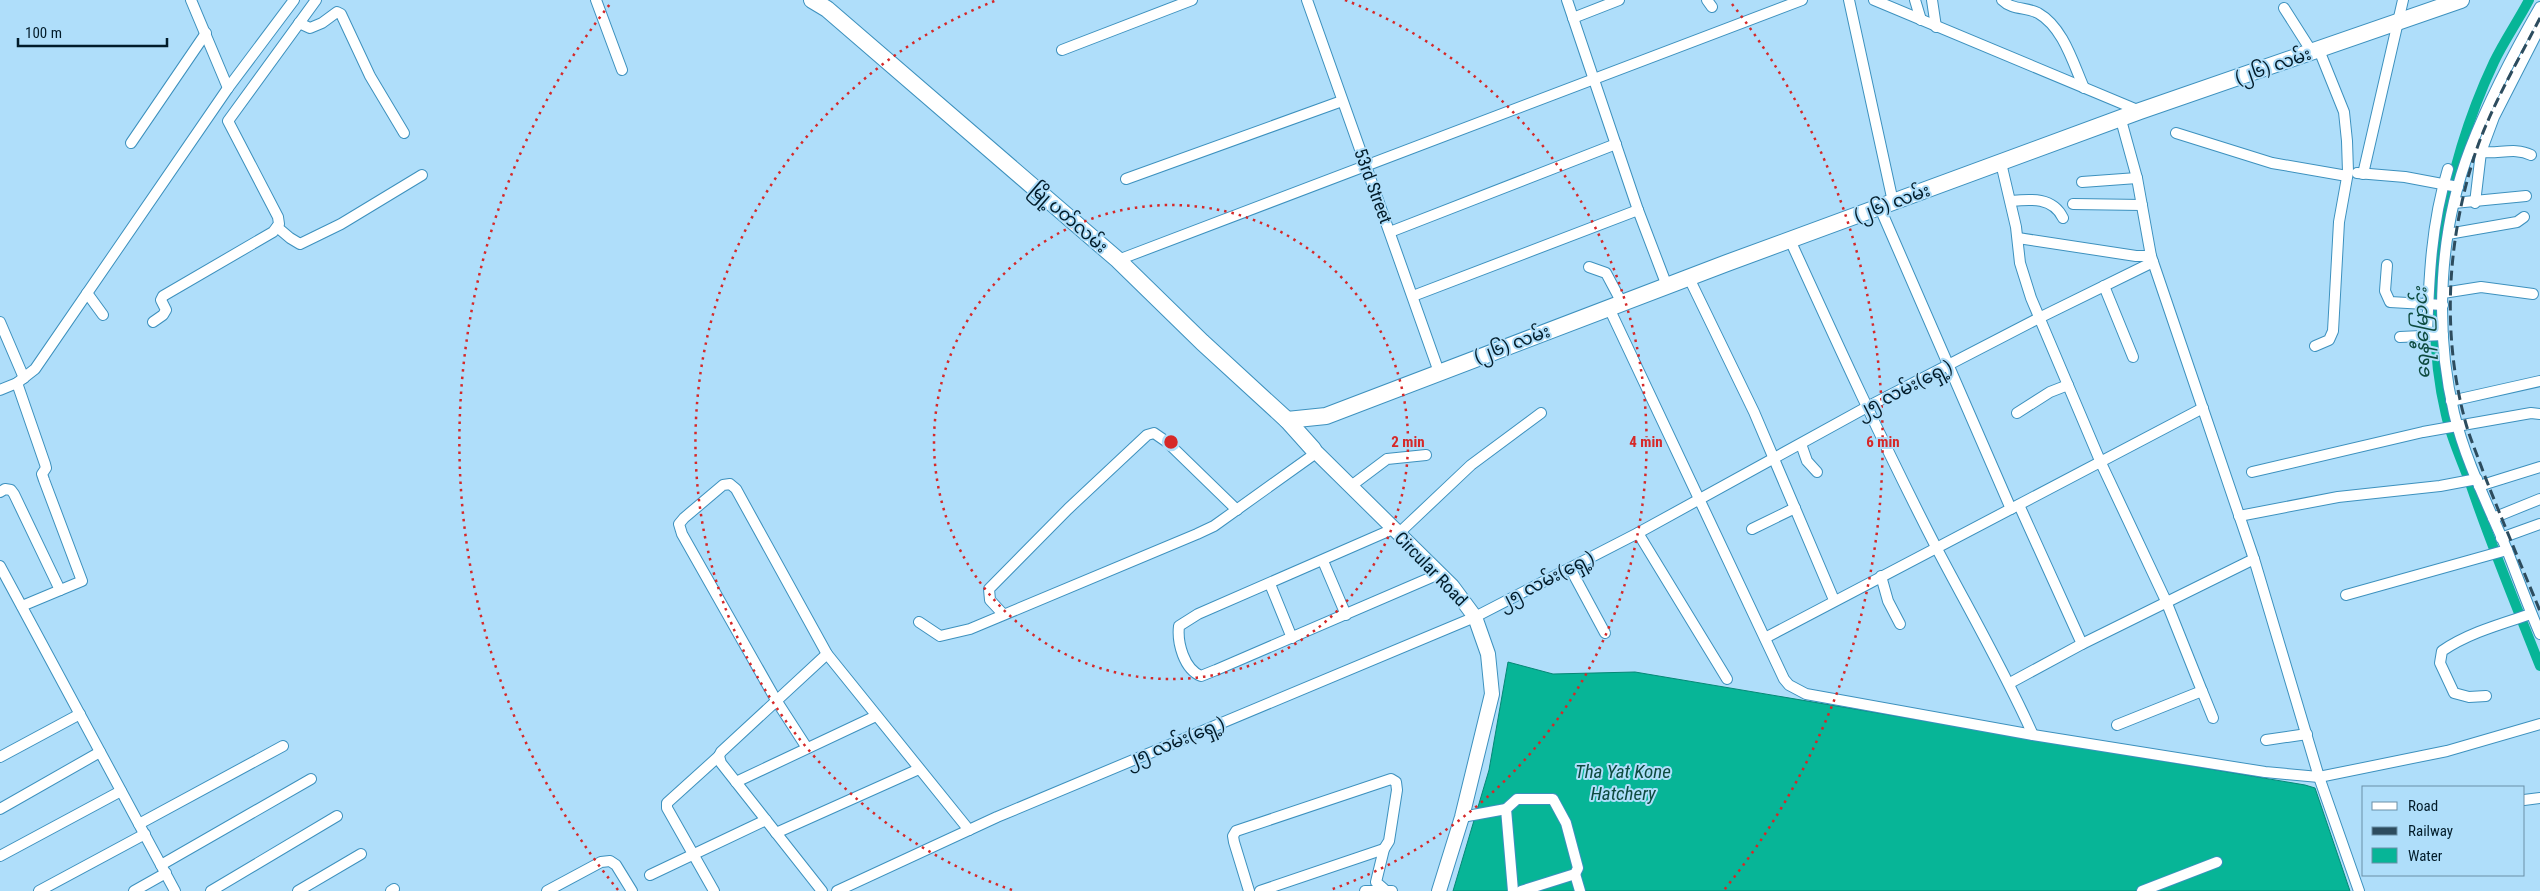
<svg xmlns="http://www.w3.org/2000/svg" width="2540" height="891" font-family="'Roboto Condensed','Noto Sans Myanmar',sans-serif">
  <style>
    .water { fill: #07b597; stroke: #068776 }
    .lines { fill: none; stroke-linecap: round; stroke-linejoin: round }
    .canal { stroke: #07b597; stroke-width: 10 }
    .street-casing { stroke: #3d91be; stroke-width: 12 }
    .secondary-casing { stroke: #3d91be; stroke-width: 16 }
    .primary-casing { stroke: #3d91be; stroke-width: 18 }
    .street { stroke: #fff; stroke-width: 10 }
    .secondary { stroke: #fff; stroke-width: 14 }
    .primary { stroke: #fff; stroke-width: 16 }
    .rail { stroke: #2d4c5e; stroke-width: 3; stroke-dasharray: 10 5; stroke-linecap: butt }
    .ring { fill: none; stroke: #d62828; stroke-width: 2.5; stroke-dasharray: 2.5 5 }
    .labels { text-anchor: middle; stroke-width: 4; stroke-linejoin: round; paint-order: stroke }
    .street-label { font-size: 18px; fill: #021c2a; stroke: #afdefa }
    .water-label { font-size: 19px; font-style: italic; fill: #0e4b3f; stroke: #afdefa }
    .centre { fill: #d62828; stroke: #afdefa; stroke-width: 2.5 }
    .ring-label { font-size: 15px; text-anchor: middle; font-weight: bold; fill: #d62828; stroke: #afdefa; stroke-width: 4; stroke-linejoin: round; paint-order: stroke }
  </style>
  <rect width="100%" height="100%" fill="#afdefa"/>
  <polygon class="water" points="1508,662 1553,674 1635,672 2305,785 2315,788 2350,891 1453,891 1489,770"/>
  <g class="lines">
    <path class="canal" d="M2529 0C2518 21 2504 41 2494 62 2445 166 2419 303 2446 415 2451 438 2462 461 2470 483 2491 545 2516 605 2540 666"/>
    <defs>
      <g id="street">
        <polyline points="191,0 228,88"/>
        <polyline points="596,0 622,70"/>
        <polyline points="1307,0 1439,372"/>
        <polyline points="1567,0 1638,210 1667,286"/>
        <polyline points="1707,0 1712,7"/>
        <polyline points="1849,0 1893,202"/>
        <polyline points="1874,0 2140,111"/>
        <polyline points="1915,0 1921,20"/>
        <polyline points="1932,0 1936,27"/>
        <path d="M2002 0C2012 10 2026 7 2038 13 2063 27 2073 63 2084 88"/>
        <path d="M2540 7C2514 52 2489 100 2470 149 2439 230 2434 329 2454 413 2465 460 2488 505 2507 550 2518 578 2528 606 2540 634"/>
        <polyline points="2284,8 2312,52"/>
        <polyline points="1573,18 1619,0"/>
        <polyline points="299,23 310,28 322,23 337,12 341,14 370,76 404,133"/>
        <polyline points="1062,50 1192,0"/>
        <polyline points="2121,120 2137,178 2151,256 2254,559 2319,777 2359,891"/>
        <polyline points="2176,133 2272,163 2347,176"/>
        <polyline points="131,143 206,33"/>
        <path d="M2476 151C2494 156 2514 146 2531 155"/>
        <polyline points="2001,163 2016,227 2020,263 2031,298 2101,463 2166,601 2202,691 2117,725"/>
        <polyline points="2357,173 2405,177 2458,187"/>
        <polyline points="2363,174 2403,0"/>
        <polyline points="1126,179 1342,101"/>
        <polyline points="2082,182 2137,178"/>
        <path d="M2011 201C2031 199 2053 197 2063 218"/>
        <polyline points="2454,203 2526,196"/>
        <polyline points="2475,203 2481,152 2494,117 2540,27"/>
        <polyline points="2073,204 2142,205"/>
        <polyline points="1880,208 2011,509"/>
        <polyline points="277,227 290,238 300,244 341,224 422,175"/>
        <polyline points="1390,232 1616,144"/>
        <polyline points="2448,234 2517,222 2524,217"/>
        <polyline points="2018,238 2136,256 2151,256"/>
        <path d="M1790 240C1837 343 1884 446 1936 547 1969 610 2004 670 2033 735"/>
        <polyline points="1118,260 1802,0"/>
        <polyline points="2387,265 2385,291 2390,302 2443,305"/>
        <polyline points="1589,267 1606,273 1622,303"/>
        <polyline points="1689,278 1754,412 1834,600"/>
        <polyline points="2104,286 2133,357"/>
        <polyline points="87,293 103,315"/>
        <polyline points="2443,293 2481,287 2533,294"/>
        <polyline points="1413,296 1638,210"/>
        <polyline points="1609,308 1784,679 1789,685 1806,694 2033,735 2265,772 2319,777 2447,751 2540,724"/>
        <polyline points="0,322 24,378"/>
        <polyline points="153,322 163,315 166,310 161,300 163,296 273,232 279,224 278,217 228,121 316,0"/>
        <path d="M2427 336C2429 279 2431 224 2448 169"/>
        <polyline points="2400,337 2443,335"/>
        <polyline points="2315,346 2329,340 2333,331 2339,222 2348,172 2347,141 2344,112 2319,50"/>
        <polyline points="17,383 45,464 46,468 42,474 44,480 82,581 22,606"/>
        <polyline points="0,390 17,383 35,369 228,88 294,0"/>
        <polyline points="2451,401 2540,381"/>
        <polyline points="2017,413 2050,392 2068,385"/>
        <polyline points="1801,444 1807,461 1817,472"/>
        <polyline points="2252,472 2423,432 2531,413 2540,414"/>
        <polyline points="1351,486 1387,459 1426,455"/>
        <polyline points="2479,486 2540,467"/>
        <polyline points="0,492 5,489 11,490 14,494 60,590"/>
        <polyline points="2019,505 2082,644"/>
        <polyline points="2239,516 2338,497 2440,486 2477,479"/>
        <polyline points="2493,518 2540,499"/>
        <path d="M1393 529 1198 614 1179 626C1177 643 1184 669 1201 676L1216 670 1439 574"/>
        <polyline points="1752,529 1795,508"/>
        <polyline points="1638,533 1727,679"/>
        <polyline points="1398,534 1471,465 1541,413"/>
        <polyline points="2501,538 2540,524"/>
        <polyline points="1323,561 1346,615"/>
        <polyline points="0,566 175,891"/>
        <polyline points="1570,568 1605,633"/>
        <polyline points="1881,576 1888,601 1900,624"/>
        <polyline points="1270,584 1292,638"/>
        <polyline points="2346,595 2507,550"/>
        <polyline points="1003,614 990,600 989,589 1068,509 1147,435 1154,433 1167,442 1237,510"/>
        <polyline points="919,622 940,636 970,629 1197,534 1214,526 1316,453"/>
        <polyline points="1765,638 2203,408"/>
        <polyline points="2010,683 2082,644 2254,559"/>
        <polyline points="2202,691 2213,718"/>
        <path d="M2486 696 2469 697 2454 693 2440 663 2442 651C2468 633 2501 624 2531 614"/>
        <polyline points="2266,740 2307,734"/>
        <polyline points="807,748 776,700 682,534 679,524 684,518 723,485 730,484 736,489 827,654 969,830"/>
        <polyline points="0,757 80,714"/>
        <polyline points="736,782 876,716"/>
        <polyline points="2524,800 2540,798"/>
        <polyline points="0,809 100,752"/>
        <polyline points="1506,809 1513,891"/>
        <polyline points="1462,817 1506,809 1517,799 1553,799 1566,823 1578,868 1575,874 1521,891"/>
        <polyline points="139,824 283,746"/>
        <polyline points="776,833 919,769"/>
        <polyline points="0,856 121,791"/>
        <polyline points="161,865 311,779"/>
        <polyline points="1575,874 1580,891"/>
        <polyline points="650,875 766,820"/>
        <polyline points="39,891 145,834"/>
        <polyline points="134,891 166,873"/>
        <polyline points="211,891 337,816"/>
        <polyline points="298,891 361,854"/>
        <polyline points="391,891 394,889"/>
        <polyline points="547,891 601,862 610,861 616,865 632,891"/>
        <polyline points="714,891 667,808 667,803 719,756"/>
        <polyline points="822,891 721,763 719,756 721,752 827,654"/>
        <polyline points="837,891 997,817 1475,617 1638,533 1867,407 2039,318 2153,262"/>
        <polyline points="1249,891 1234,842 1233,836 1236,831 1391,779 1396,782 1397,790 1389,841 1384,849 1376,882 1384,889"/>
        <polyline points="1260,891 1384,849"/>
        <polyline points="1365,891 1392,891"/>
        <polyline points="2142,891 2217,862"/>
      </g>
      <polyline id="secondary" points="1313,449 1452,586 1475,617 1488,654 1492,694 1462,817 1439,891"/>
      <g id="primary">
        <polyline points="812,0 827,9 1118,260 1202,342 1287,420 1313,449"/>
        <polyline points="1287,420 1326,416 1727,263 2140,111 2461,0"/>
      </g>
    </defs>
    <use href="#street" class="street-casing"/>
    <use href="#secondary" class="secondary-casing"/>
    <use href="#primary" class="primary-casing"/>
    <use href="#street" class="street"/>
    <use href="#secondary" class="secondary"/>
    <use href="#primary" class="primary"/>
    <path class="rail" d="M2540 18C2518 61 2492 105 2476 151 2447 239 2441 334 2466 424 2471 441 2478 457 2484 474 2502 520 2521 565 2540 611"/>
  </g>
  <g class="ring">
    <circle cx="1171" cy="442" r="237"/>
    <path d="M1012 890A475 475 0 0 1 997 0M1345 0A475 475 0 0 1 1330 890"/>
    <path d="M618 890A712 712 0 0 1 610 4M1732 4A712 712 0 0 1 1724 890"/>
  </g>
  <g class="labels">
    <g class="street-label">
      <text transform="translate(2273 66) rotate(-19)" y="6">(၂၆) လမ်း</text>
      <text transform="translate(1373 186) rotate(70)" y="6">53rd Street</text>
      <text transform="translate(1892 203) rotate(-20)" y="6">(၂၆) လမ်း</text>
      <text transform="translate(1069 218) rotate(41)" y="6">မြို့ပတ်လမ်း</text>
      <text transform="translate(1512 344) rotate(-20)" y="6">(၂၆) လမ်း</text>
      <text transform="translate(1904 389) rotate(-27)" y="6">၂၅ လမ်း(ရှေ့)</text>
      <text transform="translate(1431 569) rotate(46)" y="6">Circular Road</text>
      <text transform="translate(1546 580) rotate(-27)" y="6">၂၅ လမ်း(ရှေ့)</text>
      <text transform="translate(1175 742) rotate(-22)" y="6">၂၅ လမ်း(ရှေ့)</text>
    </g>
    <g class="water-label">
      <text transform="translate(2421 333) rotate(-92)" y="7">ရေနီမြောင်း</text>
      <text x="1623" y="778">Tha Yat Kone<tspan x="1623" dy="22">Hatchery</tspan></text>
    </g>
  </g>
  <circle cx="1171" cy="442" r="8" class="centre"/>
  <g class="ring-label">
    <text x="1408" y="447">2 min</text>
    <text x="1646" y="447">4 min</text>
    <text x="1883" y="447">6 min</text>
  </g>
  <rect x="2362" y="786" width="162" height="90" fill="#afdefa" stroke="#6a90a7"/>
  <rect x="2372" y="802" width="25" height="8" fill="#ffffff" stroke="#6a90a7"/>
  <text x="2408" y="811" font-size="15" fill="#021c2a">Road</text>
  <rect x="2372" y="827" width="25" height="8" fill="#2d4c5e" stroke="#6a90a7"/>
  <text x="2408" y="836" font-size="15" fill="#021c2a">Railway</text>
  <rect x="2372" y="848" width="25" height="15" fill="#07b597" stroke="#6a90a7"/>
  <text x="2408" y="861" font-size="15" fill="#021c2a">Water</text>
  <path d="M18 38v8h149v-8" fill="none" stroke="#021c2a" stroke-width="2.5"/>
  <text x="25" y="38" font-size="15" fill="#021c2a" stroke="#afdefa" stroke-width="4" paint-order="stroke">100 m</text>
</svg>
